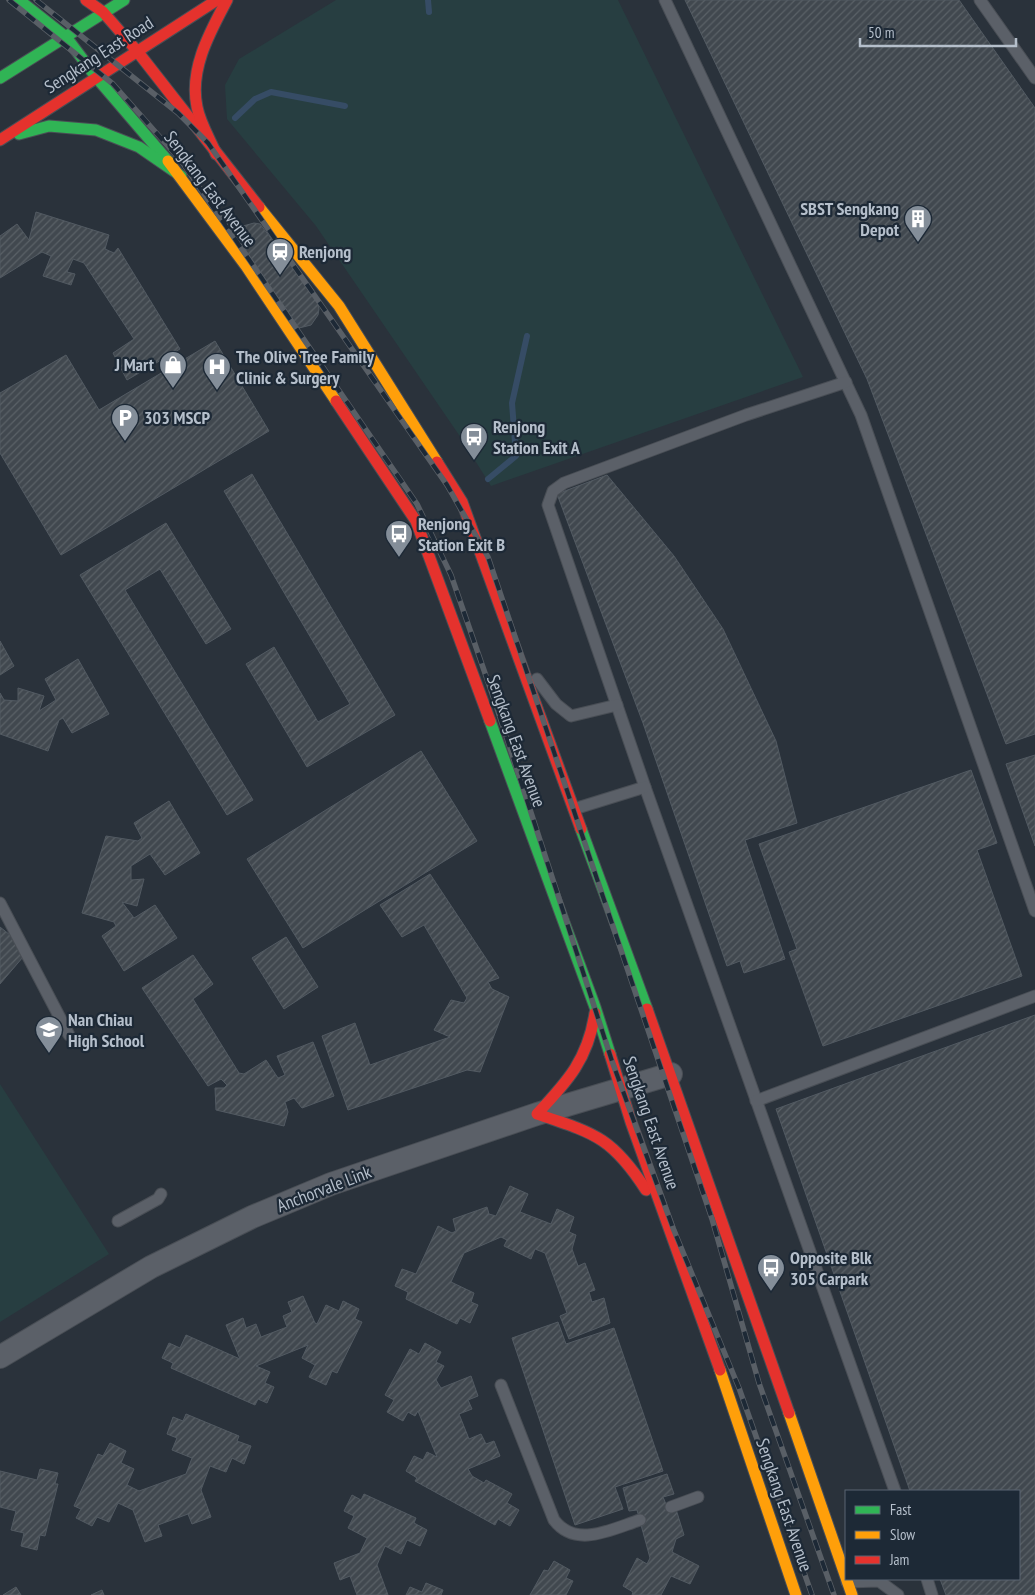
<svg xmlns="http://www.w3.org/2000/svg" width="1035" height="1595" font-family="'PT Sans Narrow',sans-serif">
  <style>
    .green { fill: #273e41 }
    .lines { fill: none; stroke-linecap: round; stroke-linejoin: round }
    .stream { stroke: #364c65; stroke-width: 6 }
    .building { fill: url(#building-hatch); stroke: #525a62 }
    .lane-casing { stroke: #494e55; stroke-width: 13 }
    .street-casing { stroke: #494e55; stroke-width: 24 }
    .fast-casing { stroke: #494e55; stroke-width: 13 }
    .slow-casing { stroke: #494e55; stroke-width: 13 }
    .jam-casing { stroke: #494e55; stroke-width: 13 }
    .lane { stroke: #5b6068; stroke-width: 11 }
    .street { stroke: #5b6068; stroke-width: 22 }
    .fast { stroke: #30b455; stroke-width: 11 }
    .slow { stroke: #ff9f0a; stroke-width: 11 }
    .jam { stroke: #e5322d; stroke-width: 11 }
    .rail-casing { stroke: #595f66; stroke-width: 5.5 }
    .rail { stroke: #1d2936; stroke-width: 4; stroke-dasharray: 11; stroke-linecap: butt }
    .labels { text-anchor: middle; stroke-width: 4.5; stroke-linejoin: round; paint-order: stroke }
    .street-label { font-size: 18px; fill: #b5bfcb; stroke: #1d2936 }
    .poi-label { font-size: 18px; font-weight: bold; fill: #b5bfcb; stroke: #1d2936; text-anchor: start }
  </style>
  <defs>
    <pattern id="building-hatch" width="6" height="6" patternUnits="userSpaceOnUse" patternTransform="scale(1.25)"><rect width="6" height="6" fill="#41484f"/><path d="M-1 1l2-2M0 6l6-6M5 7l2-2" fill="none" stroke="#5a6167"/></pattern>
  </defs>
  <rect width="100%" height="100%" fill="#2a323b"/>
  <g class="green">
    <polygon points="336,0 618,0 803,377 491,486 459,435 316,226 227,119 225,85 239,59"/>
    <polygon points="0,1084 109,1254 0,1322"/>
  </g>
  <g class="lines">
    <g class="stream">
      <polyline points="428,0 429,12"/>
      <polyline points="235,118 255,99 271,92 345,106"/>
      <polyline points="488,479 516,456 512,403 527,336"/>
    </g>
  </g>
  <g class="building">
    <polygon points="685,0 959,0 1035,108 1035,734 1006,744 867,379"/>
    <polygon points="36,212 109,235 105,249 114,253 118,248 180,349 127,380 113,353 134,339 84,263 73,259 67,272 75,274 71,285 43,276 51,256 42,252 0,278 0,236 17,224 29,240"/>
    <polygon points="254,223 260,224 316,297 319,309 318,315 311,325 299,328 236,236 243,226"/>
    <polygon points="215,341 269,431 61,555 0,453 0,393 66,355 99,410"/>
    <polygon points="252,474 395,715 307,767 246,664 274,647 318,722 350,704 224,491"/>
    <polygon points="607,475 674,556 723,629 776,741 797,823 745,840 785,959 744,973 740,961 727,966 643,723 557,494"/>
    <polygon points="166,523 231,629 206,644 160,569 125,590 253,800 227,815 80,575"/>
    <polygon points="0,641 14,666 0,675"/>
    <polygon points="78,659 109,714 72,733 63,718 59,720 48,751 0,734 0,693 4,700 18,701 18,688 44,696 39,711 56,700 45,679"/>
    <polygon points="421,751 477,841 303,948 247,859"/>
    <polygon points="1035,755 1035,846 1006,764"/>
    <polygon points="971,770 997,843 977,850 1022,976 823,1046 789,952 797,949 759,844"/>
    <polygon points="169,801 200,853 165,875 150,854 131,866 131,880 144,879 137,906 122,902 134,918 155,905 177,938 124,971 102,936 116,926 114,922 82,913 106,836 138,841 142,838 134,823"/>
    <polygon points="430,874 499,978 488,982 492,989 509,997 480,1072 467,1070 348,1110 322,1036 355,1023 370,1065 450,1037 434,1030 451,1000 464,1003 467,998 424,925 402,937 380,905"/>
    <polygon points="0,927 29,950 0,984"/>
    <polygon points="286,937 318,987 284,1009 252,958"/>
    <polygon points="193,955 213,984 193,999 239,1073 244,1074 266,1060 278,1078 285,1075 277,1056 313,1042 334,1096 302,1108 294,1098 285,1102 288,1112 284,1126 216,1110 215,1088 224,1088 227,1085 221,1079 208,1086 142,988"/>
    <polygon points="1035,1015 1035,1595 946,1595 940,1579 1019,1579 1019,1491 910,1491 776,1109"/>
    <polygon points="510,1186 528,1194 520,1212 551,1224 557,1209 574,1217 569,1232 576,1235 572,1249 578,1266 585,1263 595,1290 589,1292 592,1302 604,1298 610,1323 569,1339 560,1316 567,1313 545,1253 535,1249 531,1259 504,1246 507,1240 501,1237 464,1253 451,1282 474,1293 471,1302 478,1305 470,1323 460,1318 457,1324 414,1303 406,1299 408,1292 395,1286 402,1269 416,1274 438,1226 452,1233 456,1231 453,1219 487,1207 489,1214 496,1216"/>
    <polygon points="303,1296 315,1323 317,1324 326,1305 339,1311 343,1301 359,1309 355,1319 362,1322 337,1373 332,1371 326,1385 309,1377 315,1365 302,1358 308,1345 256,1366 270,1372 265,1383 274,1387 267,1403 258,1399 255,1405 171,1368 173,1363 162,1358 169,1343 180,1348 186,1335 240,1359 226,1325 243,1318 246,1328 256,1324 261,1337 287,1327 283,1316 292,1312 288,1302"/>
    <polygon points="558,1322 566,1344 614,1328 663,1471 615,1487 623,1509 575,1525 512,1338"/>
    <polygon points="425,1343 441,1352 436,1362 444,1366 436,1380 441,1388 471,1376 478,1396 468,1400 472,1409 459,1414 469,1439 481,1434 486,1444 494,1441 500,1456 468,1469 472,1476 484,1483 486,1480 512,1494 507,1503 519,1510 510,1526 498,1519 495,1525 415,1481 417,1478 406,1471 414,1456 423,1460 427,1452 437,1457 418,1411 415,1416 408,1412 403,1421 387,1412 394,1400 385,1395 410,1349 419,1354"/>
    <polygon points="186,1414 239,1436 237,1441 251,1446 244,1464 232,1458 226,1472 210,1466 201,1490 211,1517 192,1524 188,1514 158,1525 162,1536 145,1542 133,1510 118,1503 109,1522 97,1517 92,1526 76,1518 81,1509 74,1506 98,1454 103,1456 110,1443 126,1451 121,1463 134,1469 127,1485 139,1491 186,1474 192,1458 172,1450 177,1438 167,1434 173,1417 183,1421"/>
    <polygon points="40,1469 58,1473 55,1484 58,1484 45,1536 40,1535 37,1550 21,1546 24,1533 11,1530 16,1511 0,1507 0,1471 37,1480"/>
    <polygon points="667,1474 674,1494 663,1497 668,1509 675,1506 684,1535 676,1539 672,1552 699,1566 690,1584 671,1576 661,1595 632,1595 633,1592 623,1586 637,1558 647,1564 650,1558 637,1510 629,1511 623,1488"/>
    <polygon points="364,1494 416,1518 414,1523 427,1530 420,1546 407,1540 401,1554 385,1546 377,1565 388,1595 357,1595 350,1576 340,1580 334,1563 360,1553 367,1538 348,1528 354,1516 344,1511 352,1495 361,1500"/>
    <polygon points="554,1561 570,1570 566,1578 573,1581 566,1595 530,1595 544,1570 548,1571"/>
    <polygon points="426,1583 443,1590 441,1595 406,1595 410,1587 422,1592"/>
    <polygon points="16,1587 21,1595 3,1595"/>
    <polygon points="102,1590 104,1595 91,1595"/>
  </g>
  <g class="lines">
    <defs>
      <g id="lane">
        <polyline points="665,0 861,415 1035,911"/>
        <polyline points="980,0 1035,78"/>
        <polyline points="846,382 746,415 564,483 553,491 548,505 645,787 895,1491"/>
        <polyline points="537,679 556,704 571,716 617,705"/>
        <polyline points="574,809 645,787"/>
        <polyline points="0,903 69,1035"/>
        <polyline points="756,1101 1035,996"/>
        <polyline points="118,1221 158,1199 161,1194"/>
        <path d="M501 1385 554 1520C576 1549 612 1529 640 1520"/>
        <polyline points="671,1507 698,1497"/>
        <polyline points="927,1579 932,1595"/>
        <polyline points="847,1582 879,1581 898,1595"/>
      </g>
      <polyline id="street" points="0,1357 151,1267 252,1217 331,1184 537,1114 671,1074"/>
      <g id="fast">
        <polyline points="19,0 66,37 96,77 168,161"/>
        <polyline points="0,78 124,0"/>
        <polyline points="19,134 49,126 96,130 139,147 181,176"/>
        <polyline points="490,721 595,1007 610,1054"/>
        <polyline points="581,829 647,1009"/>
      </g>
      <g id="slow">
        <polyline points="168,161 246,266 336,401"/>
        <polyline points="259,207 339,306 437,462"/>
        <polyline points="720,1370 796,1595"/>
        <polyline points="789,1413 852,1595"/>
      </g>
      <g id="jam">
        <polyline points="86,0 103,12 137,51 259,207"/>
        <polyline points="0,140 217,0"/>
        <path d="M216 154C210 139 200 123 197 107 189 69 210 32 227 0"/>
        <polyline points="336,401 416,521 490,721"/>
        <polyline points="437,462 462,502 581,829"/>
        <polyline points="647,1009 789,1413"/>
        <path d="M595 1013C588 1059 568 1081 537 1114 594 1133 612 1137 646 1190"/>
        <polyline points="610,1054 631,1122 720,1370"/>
      </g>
    </defs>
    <use href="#lane" class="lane-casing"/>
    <use href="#street" class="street-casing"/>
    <use href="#fast" class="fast-casing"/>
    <use href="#slow" class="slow-casing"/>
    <use href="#jam" class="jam-casing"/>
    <use href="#lane" class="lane"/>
    <use href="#street" class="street"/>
    <use href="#fast" class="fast"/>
    <use href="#slow" class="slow"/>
    <use href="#jam" class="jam"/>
    <defs>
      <g id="rail">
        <polyline points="9,0 113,84 182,162 417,504 451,575 495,702 612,1061 673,1228 739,1388 812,1595"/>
        <polyline points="36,0 178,113 208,143 447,485 488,557 712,1219 759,1383 834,1595"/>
      </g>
    </defs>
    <use href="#rail" class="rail-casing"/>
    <use href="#rail" class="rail"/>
  </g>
  <defs>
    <symbol id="building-pin" viewBox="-11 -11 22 30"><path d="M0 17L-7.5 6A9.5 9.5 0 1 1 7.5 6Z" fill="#848e99" stroke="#1d2936"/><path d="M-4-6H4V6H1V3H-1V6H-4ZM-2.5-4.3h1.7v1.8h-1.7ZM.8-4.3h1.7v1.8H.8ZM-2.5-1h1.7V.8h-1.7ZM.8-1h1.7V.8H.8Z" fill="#fff"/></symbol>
    <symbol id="station-pin" viewBox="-11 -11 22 30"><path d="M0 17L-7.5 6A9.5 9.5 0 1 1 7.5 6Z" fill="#848e99" stroke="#1d2936"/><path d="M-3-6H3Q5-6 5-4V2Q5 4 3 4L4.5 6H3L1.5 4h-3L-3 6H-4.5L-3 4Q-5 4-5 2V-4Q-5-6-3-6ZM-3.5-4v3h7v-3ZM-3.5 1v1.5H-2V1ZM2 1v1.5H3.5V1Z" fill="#fff"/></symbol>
    <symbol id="shop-pin" viewBox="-11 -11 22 30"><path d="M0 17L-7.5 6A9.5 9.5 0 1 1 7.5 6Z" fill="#848e99" stroke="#1d2936"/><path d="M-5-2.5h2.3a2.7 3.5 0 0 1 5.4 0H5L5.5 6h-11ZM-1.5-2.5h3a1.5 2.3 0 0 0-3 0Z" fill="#fff"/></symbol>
    <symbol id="hospital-pin" viewBox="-11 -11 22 30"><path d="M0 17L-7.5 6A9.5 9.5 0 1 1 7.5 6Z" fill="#848e99" stroke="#1d2936"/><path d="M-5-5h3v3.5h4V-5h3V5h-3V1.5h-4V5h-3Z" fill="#fff"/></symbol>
    <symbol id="parking-pin" viewBox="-11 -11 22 30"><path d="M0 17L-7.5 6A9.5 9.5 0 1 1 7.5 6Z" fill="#848e99" stroke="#1d2936"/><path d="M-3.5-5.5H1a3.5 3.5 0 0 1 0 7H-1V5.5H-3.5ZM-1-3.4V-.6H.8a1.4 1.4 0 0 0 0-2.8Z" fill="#fff"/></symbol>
    <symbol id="bus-pin" viewBox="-11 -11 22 30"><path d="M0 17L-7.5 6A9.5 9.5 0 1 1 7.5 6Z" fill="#848e99" stroke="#1d2936"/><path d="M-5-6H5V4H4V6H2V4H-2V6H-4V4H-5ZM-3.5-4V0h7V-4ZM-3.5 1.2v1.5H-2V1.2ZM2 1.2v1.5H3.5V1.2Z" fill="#fff"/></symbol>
    <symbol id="school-pin" viewBox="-11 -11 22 30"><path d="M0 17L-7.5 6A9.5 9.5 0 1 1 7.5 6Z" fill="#848e99" stroke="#1d2936"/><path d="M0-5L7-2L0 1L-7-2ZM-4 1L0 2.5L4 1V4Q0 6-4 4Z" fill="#fff"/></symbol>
  </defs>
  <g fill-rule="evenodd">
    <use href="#building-pin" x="902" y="203" width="32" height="43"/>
    <use href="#station-pin" x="264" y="236" width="32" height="43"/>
    <use href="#shop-pin" x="157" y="349" width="32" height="43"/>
    <use href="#hospital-pin" x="201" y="351" width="32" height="43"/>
    <use href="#parking-pin" x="109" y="402" width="32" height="43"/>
    <use href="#bus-pin" x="458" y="421" width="32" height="43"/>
    <use href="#bus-pin" x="383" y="518" width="32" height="43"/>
    <use href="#school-pin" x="33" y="1014" width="32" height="43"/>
    <use href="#bus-pin" x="755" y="1252" width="32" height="43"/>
  </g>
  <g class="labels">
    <g class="street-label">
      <text transform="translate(99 55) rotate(-33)" y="6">Sengkang East Road</text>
      <text transform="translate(210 189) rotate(53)" y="6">Sengkang East Avenue</text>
      <text transform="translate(516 741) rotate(70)" y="6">Sengkang East Avenue</text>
      <text transform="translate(651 1123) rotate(71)" y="6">Sengkang East Avenue</text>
      <text transform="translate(324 1189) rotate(-21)" y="6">Anchorvale Link</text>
      <text transform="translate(784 1505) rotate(71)" y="6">Sengkang East Avenue</text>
    </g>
    <g class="poi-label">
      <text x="899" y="215" text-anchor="end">SBST Sengkang<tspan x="899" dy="21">Depot</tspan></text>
      <text x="299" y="258">Renjong</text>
      <text x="236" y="363">The Olive Tree Family<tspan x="236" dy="21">Clinic &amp; Surgery</tspan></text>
      <text x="154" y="371" text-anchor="end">J Mart</text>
      <text x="144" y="424">303 MSCP</text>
      <text x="493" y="433">Renjong<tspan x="493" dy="21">Station Exit A</tspan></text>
      <text x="418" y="530">Renjong<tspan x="418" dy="21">Station Exit B</tspan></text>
      <text x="68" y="1026">Nan Chiau<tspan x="68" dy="21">High School</tspan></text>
      <text x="790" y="1264">Opposite Blk<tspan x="790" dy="21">305 Carpark</tspan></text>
    </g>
  </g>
  <rect x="845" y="1490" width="175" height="90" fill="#1d2936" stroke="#5a6572"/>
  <rect x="855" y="1506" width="25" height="8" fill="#30b455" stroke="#5a6572"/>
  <text x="890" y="1515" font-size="15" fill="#b5bfcb">Fast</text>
  <rect x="855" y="1531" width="25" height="8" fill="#ff9f0a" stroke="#5a6572"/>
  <text x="890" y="1540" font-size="15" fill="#b5bfcb">Slow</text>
  <rect x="855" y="1556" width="25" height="8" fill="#e5322d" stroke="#5a6572"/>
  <text x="890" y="1565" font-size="15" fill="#b5bfcb">Jam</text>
  <path d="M860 38v8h156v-8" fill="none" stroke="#b5bfcb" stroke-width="2.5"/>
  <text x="868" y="38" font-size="15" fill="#b5bfcb" stroke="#1d2936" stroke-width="4" paint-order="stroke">50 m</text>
</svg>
